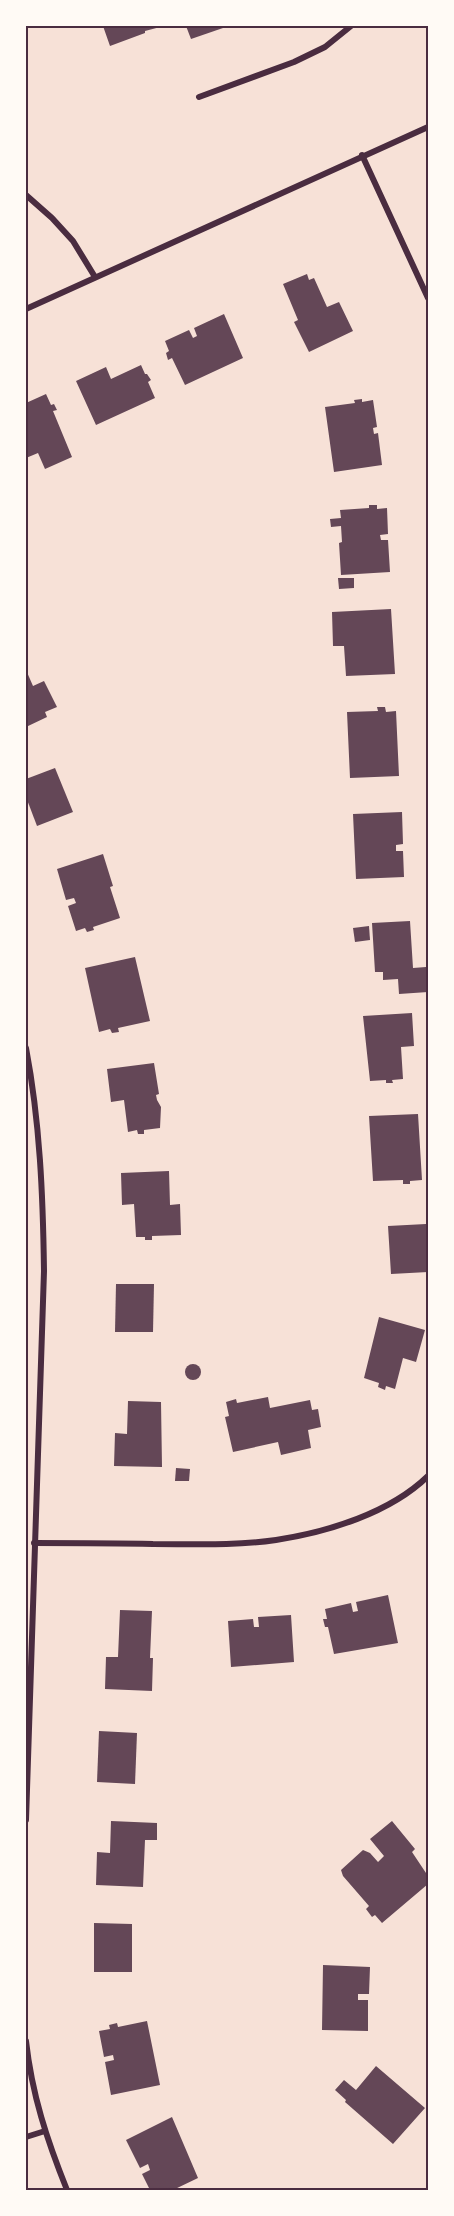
<svg xmlns="http://www.w3.org/2000/svg" width="454" height="2216" font-family="Overpass,sans-serif">
  <style>
    .building { fill: #644757 }
    .lines { fill: none; stroke-linecap: round; stroke-linejoin: round }
    .minor { stroke: #4a2c40; stroke-width: 6 }
    .neatline { fill: none; stroke: #4a2c40; stroke-width: 2 }
  </style>
  <rect width="100%" height="100%" fill="#f7e1d7"/>
  <g class="building">
    <polygon points="103,26 164,26 145,31 145,33 110,46"/>
    <polygon points="186,26 222,26 223,28 191,39"/>
    <polygon points="307,274 309,280 314,278 327,307 339,302 353,331 309,352 294,322 298,320 283,284"/>
    <polygon points="224,314 243,358 185,385 172,358 168,360 166,353 169,351 165,341 189,330 193,338 197,336 194,328"/>
    <polygon points="141,365 145,374 147,374 151,380 148,382 155,398 96,425 76,381 106,367 111,379"/>
    <polygon points="46,394 51,405 54,404 57,410 53,411 72,457 45,469 38,453 26,458 26,403"/>
    <polygon points="362,399 362,402 373,400 377,427 373,428 374,434 378,433 382,465 334,472 325,407 355,403 354,400"/>
    <polygon points="369,505 377,505 377,509 387,508 388,534 380,535 381,540 388,540 390,572 341,575 339,543 342,542 341,526 331,527 330,519 341,518 340,510 369,508"/>
    <polygon points="338,578 354,578 354,588 339,589"/>
    <polygon points="391,609 395,674 346,676 344,646 333,646 332,612"/>
    <polygon points="26,670 33,686 44,681 57,707 45,712 47,717 26,727"/>
    <polygon points="377,707 385,707 386,712 396,711 399,776 350,778 347,712 378,711"/>
    <polygon points="55,768 73,812 37,826 26,797 26,779"/>
    <polygon points="402,812 403,844 396,845 396,851 403,851 404,877 356,879 353,814"/>
    <polygon points="103,854 113,886 110,887 120,918 93,927 94,930 87,932 85,928 76,931 68,906 76,903 74,898 66,900 57,869"/>
    <polygon points="410,921 413,968 426,967 428,992 399,994 398,979 383,980 383,972 375,972 372,923"/>
    <polygon points="369,926 370,940 355,942 353,928"/>
    <polygon points="135,957 150,1021 118,1028 119,1032 112,1033 110,1029 99,1032 85,968"/>
    <polygon points="412,1013 414,1046 401,1047 403,1079 392,1080 393,1083 386,1083 386,1080 370,1081 363,1016"/>
    <polygon points="154,1063 159,1094 156,1095 157,1100 161,1107 160,1128 144,1130 144,1134 138,1134 137,1130 128,1132 124,1100 111,1102 107,1069"/>
    <polygon points="418,1114 422,1180 410,1181 410,1184 403,1184 403,1180 373,1181 369,1116"/>
    <polygon points="169,1171 170,1205 180,1204 181,1235 152,1236 152,1240 145,1240 145,1237 136,1237 134,1204 122,1205 121,1173"/>
    <polygon points="426,1224 428,1272 391,1274 388,1226"/>
    <polygon points="116,1284 154,1284 153,1332 115,1332"/>
    <polygon points="379,1317 425,1330 416,1362 403,1358 395,1389 386,1386 385,1390 378,1387 379,1383 364,1378"/>
    <circle cx="193" cy="1372" r="8"/>
    <polygon points="268,1397 270,1408 310,1400 312,1410 318,1409 321,1427 308,1430 311,1448 281,1455 278,1442 233,1452 225,1417 229,1416 226,1402 236,1399 237,1403"/>
    <polygon points="128,1401 161,1402 162,1467 114,1466 115,1433 127,1434"/>
    <polygon points="176,1468 190,1469 189,1481 175,1481"/>
    <polygon points="388,1595 398,1643 334,1654 328,1627 325,1627 323,1619 327,1619 325,1609 351,1603 353,1612 358,1611 356,1602"/>
    <polygon points="120,1610 152,1611 150,1658 153,1658 152,1691 105,1689 106,1657 118,1657"/>
    <polygon points="291,1615 294,1662 231,1667 228,1621 253,1619 254,1627 259,1627 258,1617"/>
    <polygon points="99,1731 137,1733 135,1784 97,1782"/>
    <polygon points="111,1821 157,1823 157,1840 145,1840 143,1887 96,1885 97,1852 110,1853"/>
    <polygon points="392,1821 415,1849 412,1852 428,1876 428,1884 382,1923 375,1915 372,1917 366,1909 369,1906 343,1876 341,1870 363,1850 370,1853 378,1862 384,1856 370,1839"/>
    <polygon points="94,1923 132,1924 132,1972 94,1972"/>
    <polygon points="323,1965 370,1967 369,1994 358,1994 358,2000 368,2000 368,2031 322,2030"/>
    <polygon points="147,2021 160,2085 111,2095 105,2062 114,2060 113,2055 104,2057 99,2031 110,2029 109,2025 117,2023 118,2027"/>
    <polygon points="376,2066 425,2108 393,2144 345,2102 346,2100 335,2090 344,2080 356,2090"/>
    <polygon points="172,2117 198,2178 173,2190 150,2190 142,2174 150,2170 148,2164 140,2168 126,2140"/>
  </g>
  <g class="lines">
    <g class="minor">
      <polyline points="199,97 294,62 325,47 351,26"/>
      <polyline points="362,155 428,298"/>
      <polyline points="26,195 52,218 73,241 95,277"/>
      <polyline points="26,309 428,127"/>
      <path d="M26 1048C40 1122 43 1196 44 1271L26 1820"/>
      <path d="M34 1543C74 1543 113 1543 153 1544 193 1544 235 1546 276 1540 328 1532 390 1513 428 1476"/>
      <path d="M26 2041C32 2095 47 2140 67 2190"/>
      <polyline points="26,2137 45,2131"/>
    </g>
  </g>
  <rect width="454" height="2216" fill="none" stroke="#fffaf5" stroke-width="54"/>
  <rect x="27" y="27" width="400" height="2162" class="neatline"/>
</svg>
